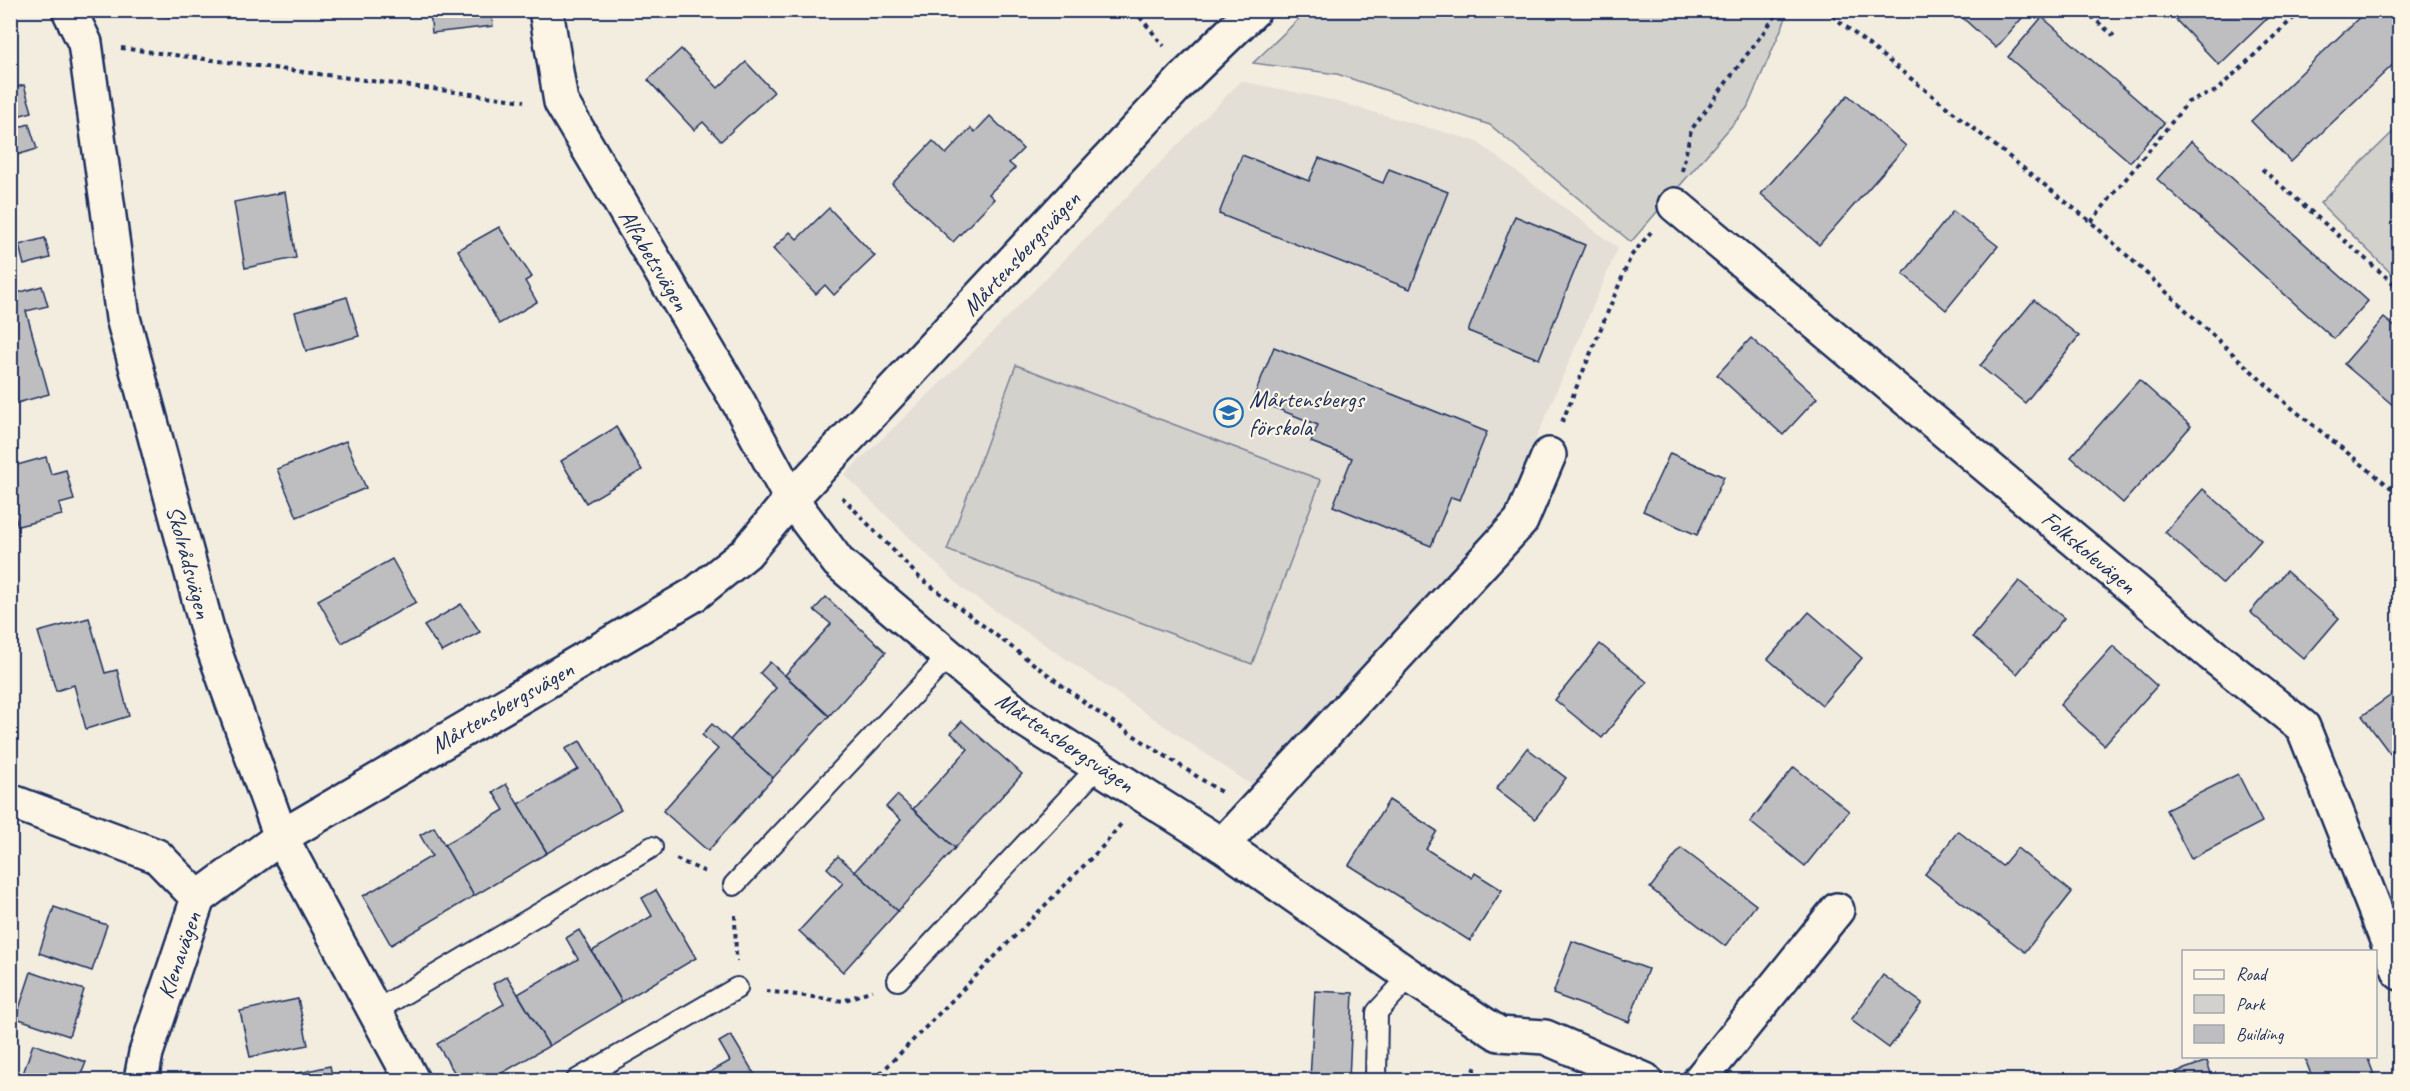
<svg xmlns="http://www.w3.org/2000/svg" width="2410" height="1091" font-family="Caveat,sans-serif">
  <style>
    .built { fill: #e3dfd6 }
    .green { fill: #d3d1cc; stroke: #778095; stroke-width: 1.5 }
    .building { fill: #bebec0; stroke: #1b2f5e; stroke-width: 1.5 }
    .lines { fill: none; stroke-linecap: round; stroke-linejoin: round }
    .lane-casing { stroke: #1b2f5e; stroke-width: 24 }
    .street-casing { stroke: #1b2f5e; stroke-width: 38 }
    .path { stroke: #1b2f5e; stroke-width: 4; stroke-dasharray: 4.5 4.5; stroke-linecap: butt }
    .lane { stroke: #fcf5e5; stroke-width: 20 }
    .street { stroke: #fcf5e5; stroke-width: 33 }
    .labels { text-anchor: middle; stroke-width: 4.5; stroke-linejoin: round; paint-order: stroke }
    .street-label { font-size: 24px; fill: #1b2f5e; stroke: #fcf5e5 }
    .poi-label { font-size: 24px; fill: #1b2f5e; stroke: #fcf5e5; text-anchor: start }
  </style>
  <rect width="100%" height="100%" fill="#f3ede0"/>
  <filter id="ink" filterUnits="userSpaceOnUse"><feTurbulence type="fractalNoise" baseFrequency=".0167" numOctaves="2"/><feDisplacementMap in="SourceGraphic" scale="12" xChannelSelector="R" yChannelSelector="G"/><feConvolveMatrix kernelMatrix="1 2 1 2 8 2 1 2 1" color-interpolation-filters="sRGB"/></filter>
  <g filter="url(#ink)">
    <polygon class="built" points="1241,81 1323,98 1476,141 1618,248 1505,511 1256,788 963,589 844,475 975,350"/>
    <g class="green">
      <polygon points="1307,11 1789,11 1747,108 1631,242 1490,125 1337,74 1253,63"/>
      <polygon points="2399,126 2399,281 2320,203"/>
      <polygon points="1016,365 1321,480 1252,664 947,550"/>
    </g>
    <g class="building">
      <polygon points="132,10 170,10 170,17"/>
      <polygon points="430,10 491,10 493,26 432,33"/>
      <polygon points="1954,10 2029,10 1996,48"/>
      <polygon points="2186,10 2276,10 2219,65 2176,20"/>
      <polygon points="2367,10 2400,10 2400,58 2291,162 2251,121"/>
      <polygon points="2042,17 2164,123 2130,162 2008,57"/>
      <polygon points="681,49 718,88 746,62 774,92 721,141 703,122 694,130 648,80"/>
      <polygon points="24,85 32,112 10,118 10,89"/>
      <polygon points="1848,95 1906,146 1819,245 1761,194"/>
      <polygon points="990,116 1023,149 1009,163 1015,168 989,194 994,199 953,242 892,184 933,141 946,154 971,128 975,132"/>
      <polygon points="29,124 37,149 10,157 10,130"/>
      <polygon points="2191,141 2368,301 2334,339 2157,179"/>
      <polygon points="1242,155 1309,181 1319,158 1383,183 1389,169 1448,192 1410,289 1219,214"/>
      <polygon points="285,192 296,258 245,268 234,202"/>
      <polygon points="829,208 875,256 834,295 825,285 816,294 773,249 790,232 797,239"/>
      <polygon points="1953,211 1998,246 1946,310 1903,274"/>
      <polygon points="1515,216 1585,245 1539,359 1468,331"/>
      <polygon points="499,227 532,277 525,281 537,302 499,324 458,250"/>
      <polygon points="45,238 50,258 24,265 19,245"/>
      <polygon points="42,286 48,306 26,311 49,394 10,405 10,295"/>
      <polygon points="347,297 359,336 306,351 295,312"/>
      <polygon points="2034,300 2079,336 2025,403 1980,366"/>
      <polygon points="2384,318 2400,331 2400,411 2344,364"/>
      <polygon points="1751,338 1817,398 1783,435 1717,375"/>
      <polygon points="1274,347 1487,432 1460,500 1451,497 1431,546 1333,506 1352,458 1311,442 1318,425 1253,399"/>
      <polygon points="2139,380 2191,426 2123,503 2071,457"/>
      <polygon points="616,427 642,470 586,503 561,461"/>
      <polygon points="346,441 366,488 297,517 277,469"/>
      <polygon points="1670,453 1724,477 1697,535 1643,511"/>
      <polygon points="46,457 51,474 66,470 74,500 59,504 62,515 18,526 10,502 10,467"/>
      <polygon points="2203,489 2261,540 2223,584 2165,532"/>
      <polygon points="392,559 416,602 342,643 318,600"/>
      <polygon points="2286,571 2339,618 2304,659 2250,612"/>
      <polygon points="2019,581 2064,618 2017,674 1973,637"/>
      <polygon points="826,597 886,652 829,716 785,675 831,624 814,610"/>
      <polygon points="461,604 480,632 442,652 424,626"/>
      <polygon points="1809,612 1862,658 1822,705 1768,659"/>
      <polygon points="89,618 105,673 117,670 129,716 86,729 74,685 56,691 38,632"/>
      <polygon points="1600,644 1647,682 1602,738 1555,700"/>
      <polygon points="2113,646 2157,686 2104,745 2060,705"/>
      <polygon points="770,662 829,716 773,778 730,740 776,688 760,673"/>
      <polygon points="2397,691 2400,695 2400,767 2362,716"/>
      <polygon points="962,721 1022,774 955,848 913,809 968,749 951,733"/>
      <polygon points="712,724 773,778 708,851 663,811 718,749 702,735"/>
      <polygon points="580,741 621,810 547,853 518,804 578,769 565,749"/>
      <polygon points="1527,748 1566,778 1535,819 1496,789"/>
      <polygon points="1794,767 1849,811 1805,866 1750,822"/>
      <polygon points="2238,774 2262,822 2191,859 2166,810"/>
      <polygon points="506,784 547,853 474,896 444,845 504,810 493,792"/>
      <polygon points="897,795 955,848 898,911 855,871 901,820 886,807"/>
      <polygon points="1389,800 1437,831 1426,849 1472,878 1475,873 1502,890 1470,941 1349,865"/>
      <polygon points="434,827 474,896 391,945 363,896 432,856 420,835"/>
      <polygon points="1958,831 2002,866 2017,848 2072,892 2025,952 1925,874"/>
      <polygon points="1681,848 1756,905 1725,946 1650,888"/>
      <polygon points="838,856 898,911 843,972 799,931 843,883 827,868"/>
      <polygon points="656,890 696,958 622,1002 592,951 652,916 642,898"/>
      <polygon points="54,907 107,925 92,971 39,953"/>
      <polygon points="579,930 622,1002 549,1046 518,994 578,959 566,938"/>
      <polygon points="1572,941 1648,969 1629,1022 1553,994"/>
      <polygon points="31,972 84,990 69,1036 16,1018"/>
      <polygon points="1883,975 1922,1003 1889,1048 1851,1020"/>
      <polygon points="507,976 549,1046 490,1080 459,1080 437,1044 504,1004 493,984"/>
      <polygon points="1315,991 1353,993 1349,1080 1310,1080"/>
      <polygon points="298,999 308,1045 250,1057 240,1011"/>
      <polygon points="731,1035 758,1080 696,1080 730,1061 719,1042"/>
      <polygon points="33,1044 86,1062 79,1080 21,1080"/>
      <polygon points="2304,1056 2367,1056 2376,1080 2313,1080"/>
      <polygon points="2207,1061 2213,1080 2179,1080 2176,1072"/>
      <polygon points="330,1066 333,1080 272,1080 272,1079"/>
    </g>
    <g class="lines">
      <defs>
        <g id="lane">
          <polyline points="734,885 949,656"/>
          <polyline points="898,980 1099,766"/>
          <polyline points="375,1011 652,847"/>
          <polyline points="577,1080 737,988"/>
          <polyline points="1376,1080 1377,1012 1410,976"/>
        </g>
        <g id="street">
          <polyline points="69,10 85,43 123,318 209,636 281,837 412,1080"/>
          <polyline points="546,10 561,102 740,405 791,499 838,562 1022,718 1222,845 1410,976 1499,1034 1545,1037 1645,1080"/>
          <polyline points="1675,205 2211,654 2303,727 2400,973"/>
          <polyline points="10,801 157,856 198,898 146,1053 141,1080"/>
          <polyline points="1222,845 1521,521 1549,455"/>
          <polyline points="198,898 281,837 695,594 746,553 791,499 1187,75 1254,10"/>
          <polyline points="1700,1080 1837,910"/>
        </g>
      </defs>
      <use href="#lane" class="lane-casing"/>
      <use href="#street" class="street-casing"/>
      <g class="path">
        <polyline points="1134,10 1164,46"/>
        <polyline points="1825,10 2091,222 2288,405 2400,495"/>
        <polyline points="2084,10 2114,36"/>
        <polyline points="121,48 524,101"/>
        <polyline points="2262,169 2400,289"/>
        <polyline points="1682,171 1691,130 1780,10"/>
        <polyline points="2091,222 2188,102 2216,91 2302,10"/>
        <polyline points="1562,422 1631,256 1651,232"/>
        <polyline points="842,497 919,577 1096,711 1221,792"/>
        <polyline points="676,859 708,873"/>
        <polyline points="735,915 736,961"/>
        <polyline points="766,991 843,1001 872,990"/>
        <polyline points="874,1080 1104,845 1121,824"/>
        <polyline points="1471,1080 1477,1063"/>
      </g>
      <use href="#lane" class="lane"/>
      <use href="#street" class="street"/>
    </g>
  </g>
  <defs>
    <symbol id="school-ring" viewBox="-11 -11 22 22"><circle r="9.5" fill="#fcf5e5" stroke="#1f6fb2" stroke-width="1.5"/><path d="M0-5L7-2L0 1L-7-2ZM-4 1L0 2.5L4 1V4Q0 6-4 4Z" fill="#1f6fb2"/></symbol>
  </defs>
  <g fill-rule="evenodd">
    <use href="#school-ring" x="1212" y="396" width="33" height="33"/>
  </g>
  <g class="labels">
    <g class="street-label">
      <text transform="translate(1021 253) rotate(-47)" y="8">Mårtensbergsvägen</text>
      <text transform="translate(654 260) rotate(59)" y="8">Alfabetsvägen</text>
      <text transform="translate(2089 552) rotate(40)" y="8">Folkskolevägen</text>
      <text transform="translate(189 562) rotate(75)" y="8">Skolrådsvägen</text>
      <text transform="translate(502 707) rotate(-30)" y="8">Mårtensbergsvägen</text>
      <text transform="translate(1065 742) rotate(34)" y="8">Mårtensbergsvägen</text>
      <text transform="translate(179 955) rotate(-71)" y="8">Klenavägen</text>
    </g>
    <g class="poi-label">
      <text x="1249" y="407">Mårtensbergs<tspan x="1249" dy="28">förskola</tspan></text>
    </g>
  </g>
  <rect width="2410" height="1091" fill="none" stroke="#fcf5e5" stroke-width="36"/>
  <rect x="18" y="18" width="2374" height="1055" fill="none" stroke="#1b2f5e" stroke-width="2" filter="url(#ink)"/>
  <rect x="2182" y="950" width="195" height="108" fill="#fcf5e5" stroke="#a2a6af" stroke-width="1.5"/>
  <rect x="2194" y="970" width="30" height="9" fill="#fcf5e5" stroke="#a2a6af" stroke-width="1.5"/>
  <text x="2236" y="980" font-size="18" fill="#1b2f5e">Road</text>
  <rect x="2194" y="995" width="30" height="18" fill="#d3d1cc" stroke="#a2a6af" stroke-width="1.5"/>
  <text x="2236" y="1010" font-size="18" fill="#1b2f5e">Park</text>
  <rect x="2194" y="1025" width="30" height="18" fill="#bebec0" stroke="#a2a6af" stroke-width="1.5"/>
  <text x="2236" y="1040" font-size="18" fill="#1b2f5e">Building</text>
</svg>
